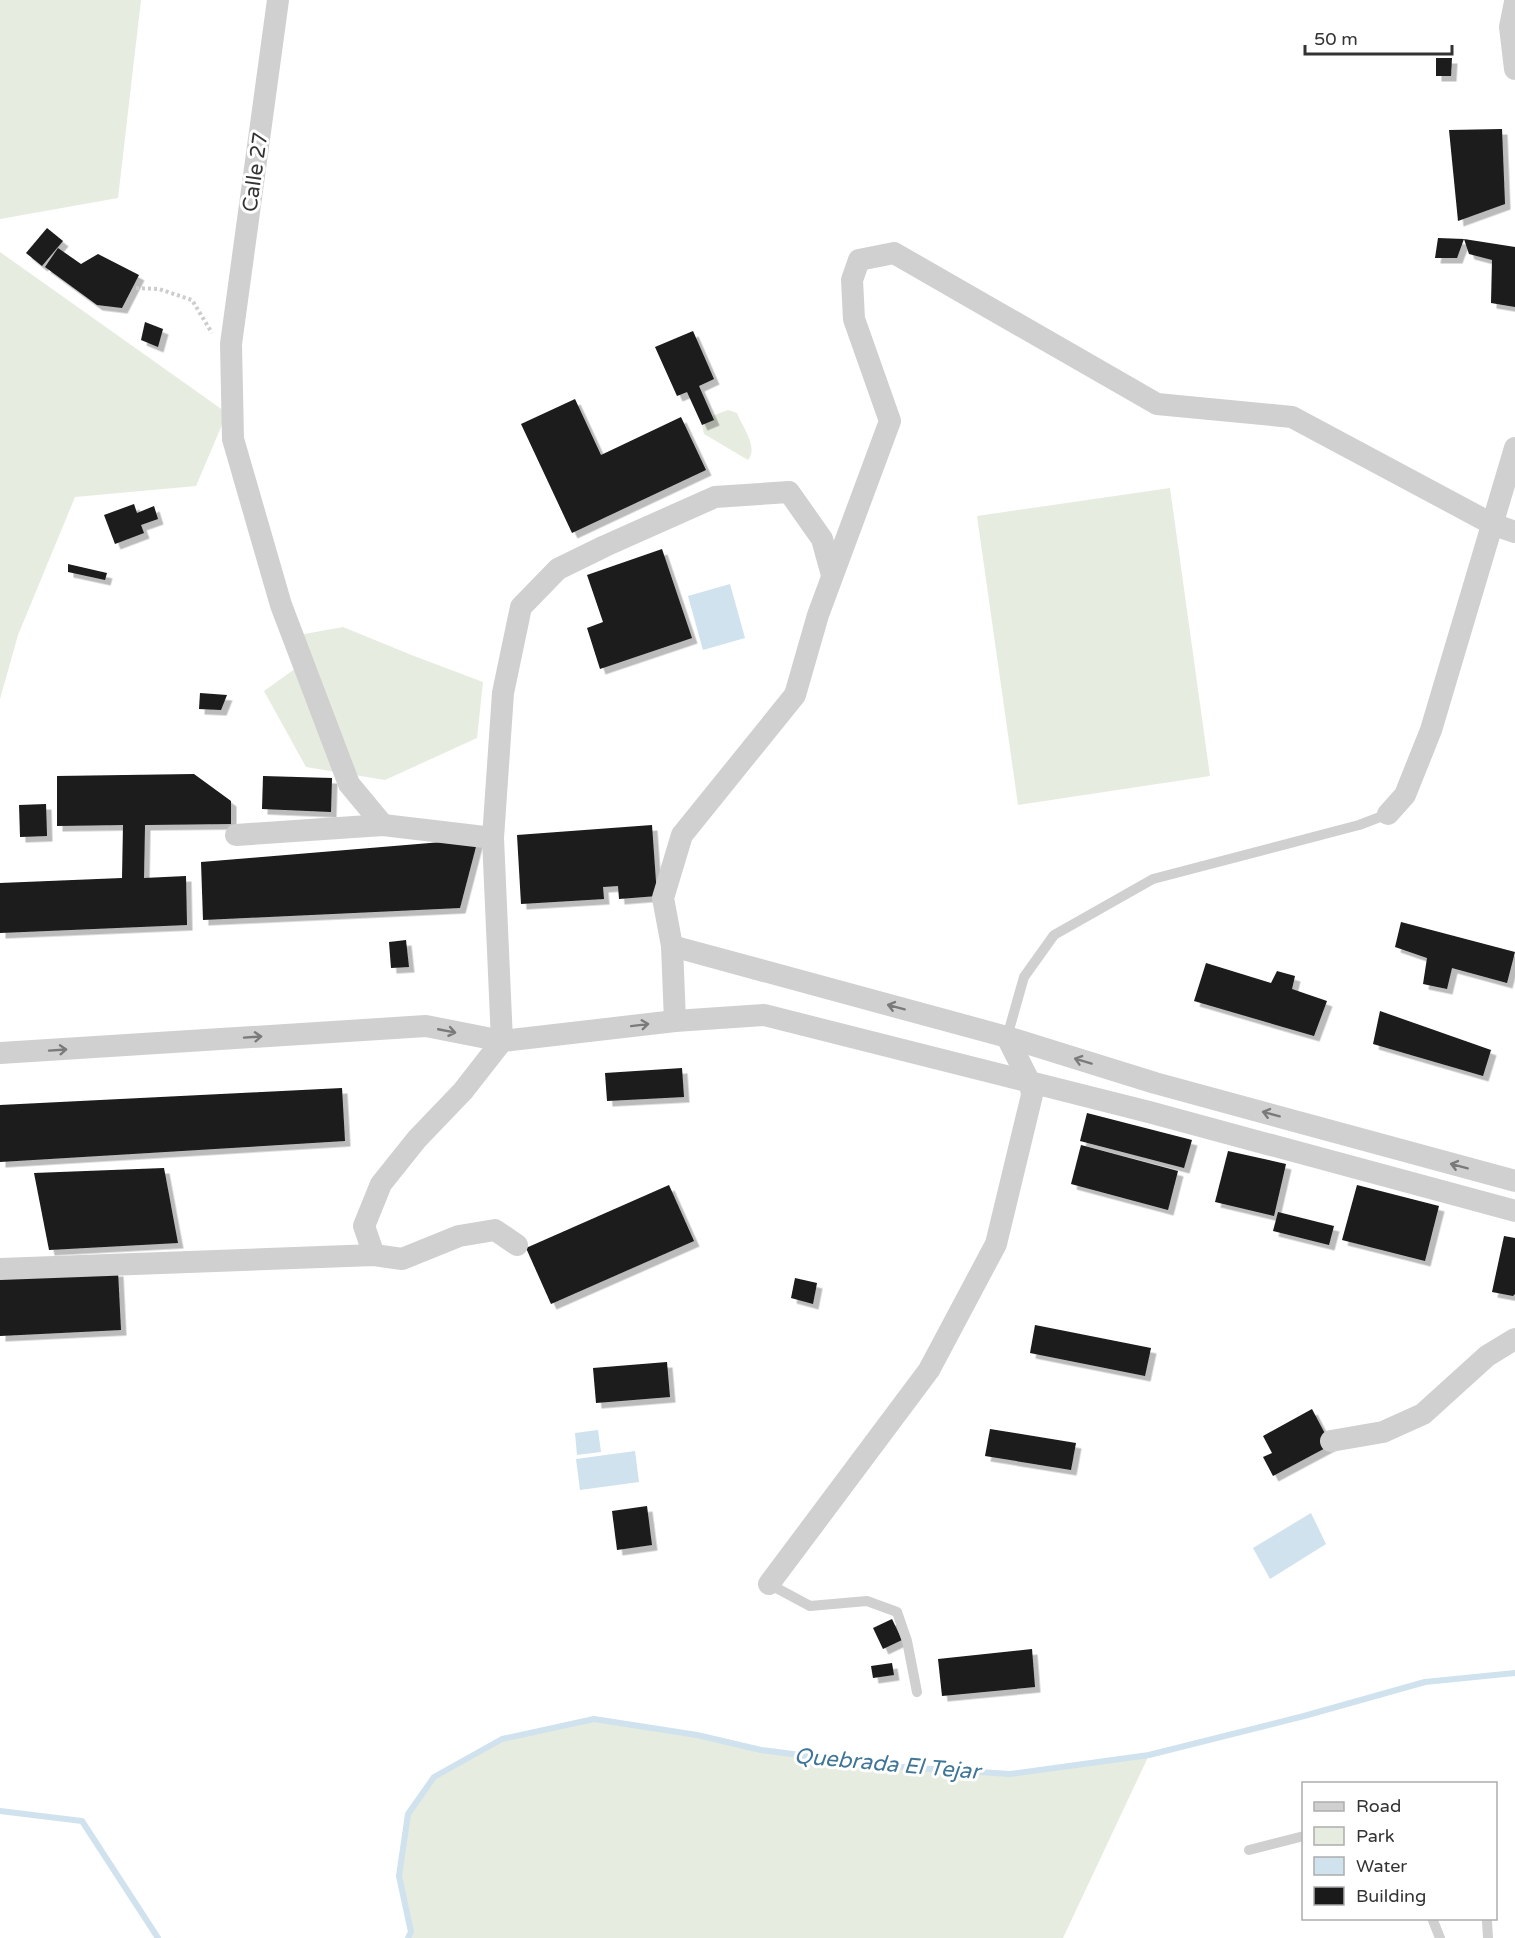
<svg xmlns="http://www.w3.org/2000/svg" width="1515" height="1938" font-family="'Varela Round',sans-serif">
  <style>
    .green { fill: #e6ecdf }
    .water { fill: #cfe2ee }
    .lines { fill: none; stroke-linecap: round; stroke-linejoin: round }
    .stream { stroke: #cfe2ee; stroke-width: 6 }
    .building { fill: #1a1a1a; filter: url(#shadow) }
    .path { stroke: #cdcdcd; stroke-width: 4; stroke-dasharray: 3 3; stroke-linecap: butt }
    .service { stroke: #d0d0d0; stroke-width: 10 }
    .minor { stroke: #d0d0d0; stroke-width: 22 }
    .oneway { stroke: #7a7a7a }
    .labels { text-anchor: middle; stroke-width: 6; stroke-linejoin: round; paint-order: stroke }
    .street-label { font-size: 21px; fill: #333; stroke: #fff }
    .water-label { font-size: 22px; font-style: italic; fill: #3f7597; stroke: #fff }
  </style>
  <defs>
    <filter id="shadow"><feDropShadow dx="5.5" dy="5.5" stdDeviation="0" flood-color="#0004"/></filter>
  </defs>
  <rect width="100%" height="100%" fill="#fff"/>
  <g class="green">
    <polygon points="0,0 141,0 118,198 0,219"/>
    <polygon points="0,252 227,413 196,486 75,497 18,635 0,699"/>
    <path d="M728 410 737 413C742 426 759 448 748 460L704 434 702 425 713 420 712 416Z"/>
    <polygon points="1170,488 1210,776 1018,805 977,516"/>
    <polygon points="343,627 414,656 483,682 477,738 385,780 306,767 264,691 306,661 299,635"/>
    <polygon points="594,1719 697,1735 761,1750 887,1766 1010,1774 1149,1755 1063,1938 408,1938 411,1932 399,1876 408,1814 434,1777 502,1739"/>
  </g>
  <g class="water">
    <polygon points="730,584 745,638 703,650 688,596"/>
    <polygon points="598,1430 601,1452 577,1455 575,1433"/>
    <polygon points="635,1451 639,1482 580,1490 576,1459"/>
    <polygon points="1311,1513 1326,1544 1270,1579 1253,1548"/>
  </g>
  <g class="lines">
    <g class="stream">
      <polyline points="0,1811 82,1821 158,1938"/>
      <polyline points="408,1938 411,1932 399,1876 408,1814 434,1777 502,1739 594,1719 697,1735 761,1750 887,1766 1010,1774 1149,1755 1304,1716 1425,1682 1515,1673"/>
    </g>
  </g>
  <g class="building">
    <polygon points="1436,58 1452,58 1451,76 1436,76"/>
    <polygon points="1502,129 1505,204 1458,221 1449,130"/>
    <polygon points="47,228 63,241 42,266 26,253"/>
    <polygon points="1438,238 1464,239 1457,258 1435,258"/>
    <polygon points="1464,239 1515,247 1515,307 1491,303 1492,260 1469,254"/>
    <polygon points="58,248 81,264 98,254 139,275 122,308 97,305 45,267"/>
    <polygon points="145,322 163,329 158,347 141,340"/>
    <polygon points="693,331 714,379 699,386 714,420 702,425 687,392 677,396 655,347"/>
    <polygon points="575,399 601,455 681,417 706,470 572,533 521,424"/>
    <polygon points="134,504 137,513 154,506 158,519 141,525 144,533 115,544 104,515"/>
    <polygon points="662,549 692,638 600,669 587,628 603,622 587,575"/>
    <polygon points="68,564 107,573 105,580 68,572"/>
    <polygon points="200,693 227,695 221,710 199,709"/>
    <polygon points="194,774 231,801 231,824 145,825 144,878 186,876 187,925 0,933 0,883 122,878 123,825 57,826 57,776"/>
    <polygon points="263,776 332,778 331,812 262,809"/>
    <polygon points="46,804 47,836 20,837 19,805"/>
    <polygon points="652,825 657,896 619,899 618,886 603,887 604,899 521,904 517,835"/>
    <polygon points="478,839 460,908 203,920 201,862"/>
    <polygon points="1401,922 1515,952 1507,983 1452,968 1447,989 1423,984 1427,958 1395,947"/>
    <polygon points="406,940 409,967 391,968 389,942"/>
    <polygon points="1206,963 1271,983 1277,971 1295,976 1292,989 1327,1001 1314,1036 1194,1001"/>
    <polygon points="1380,1011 1491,1050 1483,1076 1373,1044"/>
    <polygon points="682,1068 684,1097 607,1101 605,1073"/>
    <polygon points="342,1088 345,1141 0,1162 0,1105"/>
    <polygon points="1087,1113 1192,1140 1184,1168 1080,1141"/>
    <polygon points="1081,1145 1178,1171 1168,1210 1071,1184"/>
    <polygon points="1228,1151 1286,1164 1274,1216 1215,1202"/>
    <polygon points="164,1168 178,1243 49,1250 34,1173"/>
    <polygon points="669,1185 694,1241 551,1304 526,1248"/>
    <polygon points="1357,1185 1439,1206 1425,1261 1342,1240"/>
    <polygon points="1278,1212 1334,1226 1329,1245 1273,1231"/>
    <polygon points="1504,1236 1515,1238 1515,1294 1513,1296 1492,1292"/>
    <polygon points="118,1271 121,1330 0,1336 0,1277"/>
    <polygon points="795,1278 817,1283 813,1304 791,1298"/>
    <polygon points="1035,1325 1151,1348 1145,1376 1030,1353"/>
    <polygon points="667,1362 670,1397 596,1403 593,1368"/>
    <polygon points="1312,1409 1331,1445 1273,1476 1263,1457 1272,1453 1263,1436"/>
    <polygon points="990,1429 1076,1443 1071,1470 985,1456"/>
    <polygon points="647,1506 652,1545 617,1550 612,1511"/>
    <polygon points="892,1619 902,1640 883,1649 873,1628"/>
    <polygon points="1032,1649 1035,1687 942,1696 938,1659"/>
    <polygon points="892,1663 894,1675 873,1678 871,1666"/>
  </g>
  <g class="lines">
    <polyline class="path" points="136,288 159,289 192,300 212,333"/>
    <g class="service">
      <polyline points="1007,1037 1024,977 1054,935 1153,879 1359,825 1388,814"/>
      <polyline points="769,1584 810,1606 867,1601 897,1612 907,1641 917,1692"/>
      <polyline points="1249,1850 1304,1836"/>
      <polyline points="1432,1918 1440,1938"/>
      <polyline points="1487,1921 1488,1938"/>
    </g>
    <g class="minor">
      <polyline points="278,0 231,344 233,439 281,605 349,784 383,825"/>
      <polyline points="1515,2 1510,27 1515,69"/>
      <polyline points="1388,814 1405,795 1431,730 1515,448"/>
      <polyline points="236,835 383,825 493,838"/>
      <polyline points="672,946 1007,1037 1155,1083 1515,1181"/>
      <polyline points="675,1021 672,946 663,898 682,835 795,695 818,615 890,421 854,319 852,280 859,260 894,253 1157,404 1292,417 1492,524 1515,532"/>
      <polyline points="0,1053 426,1026 502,1041 675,1021 764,1015 1149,1112 1515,1211"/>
      <polyline points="374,1255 364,1226 381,1184 417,1139 463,1091 502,1041 493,838 503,693 521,607 558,569 605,546 715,497 789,492 822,539 832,575"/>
      <polyline points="0,1269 374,1255 402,1259 459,1236 495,1230 517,1245"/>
      <polyline points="1331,1441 1383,1432 1423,1414 1487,1356 1515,1339"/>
      <polyline points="769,1584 929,1370 996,1244 1032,1095 1030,1083 1007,1037"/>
    </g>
  </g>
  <defs><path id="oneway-shaft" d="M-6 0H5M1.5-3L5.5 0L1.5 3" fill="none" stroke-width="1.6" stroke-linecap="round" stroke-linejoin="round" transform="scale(1.5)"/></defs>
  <g class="oneway">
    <use href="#oneway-shaft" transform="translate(896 1007) rotate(-165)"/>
    <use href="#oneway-shaft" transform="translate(640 1025) rotate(-7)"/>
    <use href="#oneway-shaft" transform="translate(447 1031) rotate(11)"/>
    <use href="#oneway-shaft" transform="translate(253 1037) rotate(-4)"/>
    <use href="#oneway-shaft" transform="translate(58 1050) rotate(-4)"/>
    <use href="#oneway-shaft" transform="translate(1083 1061) rotate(-163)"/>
    <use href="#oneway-shaft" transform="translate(1271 1114) rotate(-165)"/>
    <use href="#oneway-shaft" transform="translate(1459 1166) rotate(-165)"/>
  </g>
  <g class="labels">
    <g class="street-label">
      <text transform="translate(255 172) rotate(-82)" y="7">Calle 27</text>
    </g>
    <g class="water-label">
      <text transform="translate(887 1763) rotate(5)" y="8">Quebrada El Tejar</text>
    </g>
  </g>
  <rect x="1302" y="1782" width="195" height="138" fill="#ffffff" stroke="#adadad" stroke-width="1.5"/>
  <rect x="1314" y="1802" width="30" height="9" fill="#d0d0d0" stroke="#adadad" stroke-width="1.5"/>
  <text x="1356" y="1812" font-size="18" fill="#333333">Road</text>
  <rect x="1314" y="1827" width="30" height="18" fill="#e6ecdf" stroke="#adadad" stroke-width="1.5"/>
  <text x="1356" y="1842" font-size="18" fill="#333333">Park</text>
  <rect x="1314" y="1857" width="30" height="18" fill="#cfe2ee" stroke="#adadad" stroke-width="1.5"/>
  <text x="1356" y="1872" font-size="18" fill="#333333">Water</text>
  <rect x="1314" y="1887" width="30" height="18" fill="#1a1a1a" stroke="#adadad" stroke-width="1.5"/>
  <text x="1356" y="1902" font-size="18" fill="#333333">Building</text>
  <path d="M1305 45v9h147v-9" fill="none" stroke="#333333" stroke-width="3"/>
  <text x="1314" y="45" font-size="18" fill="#333333" stroke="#ffffff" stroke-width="4.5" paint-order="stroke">50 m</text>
</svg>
